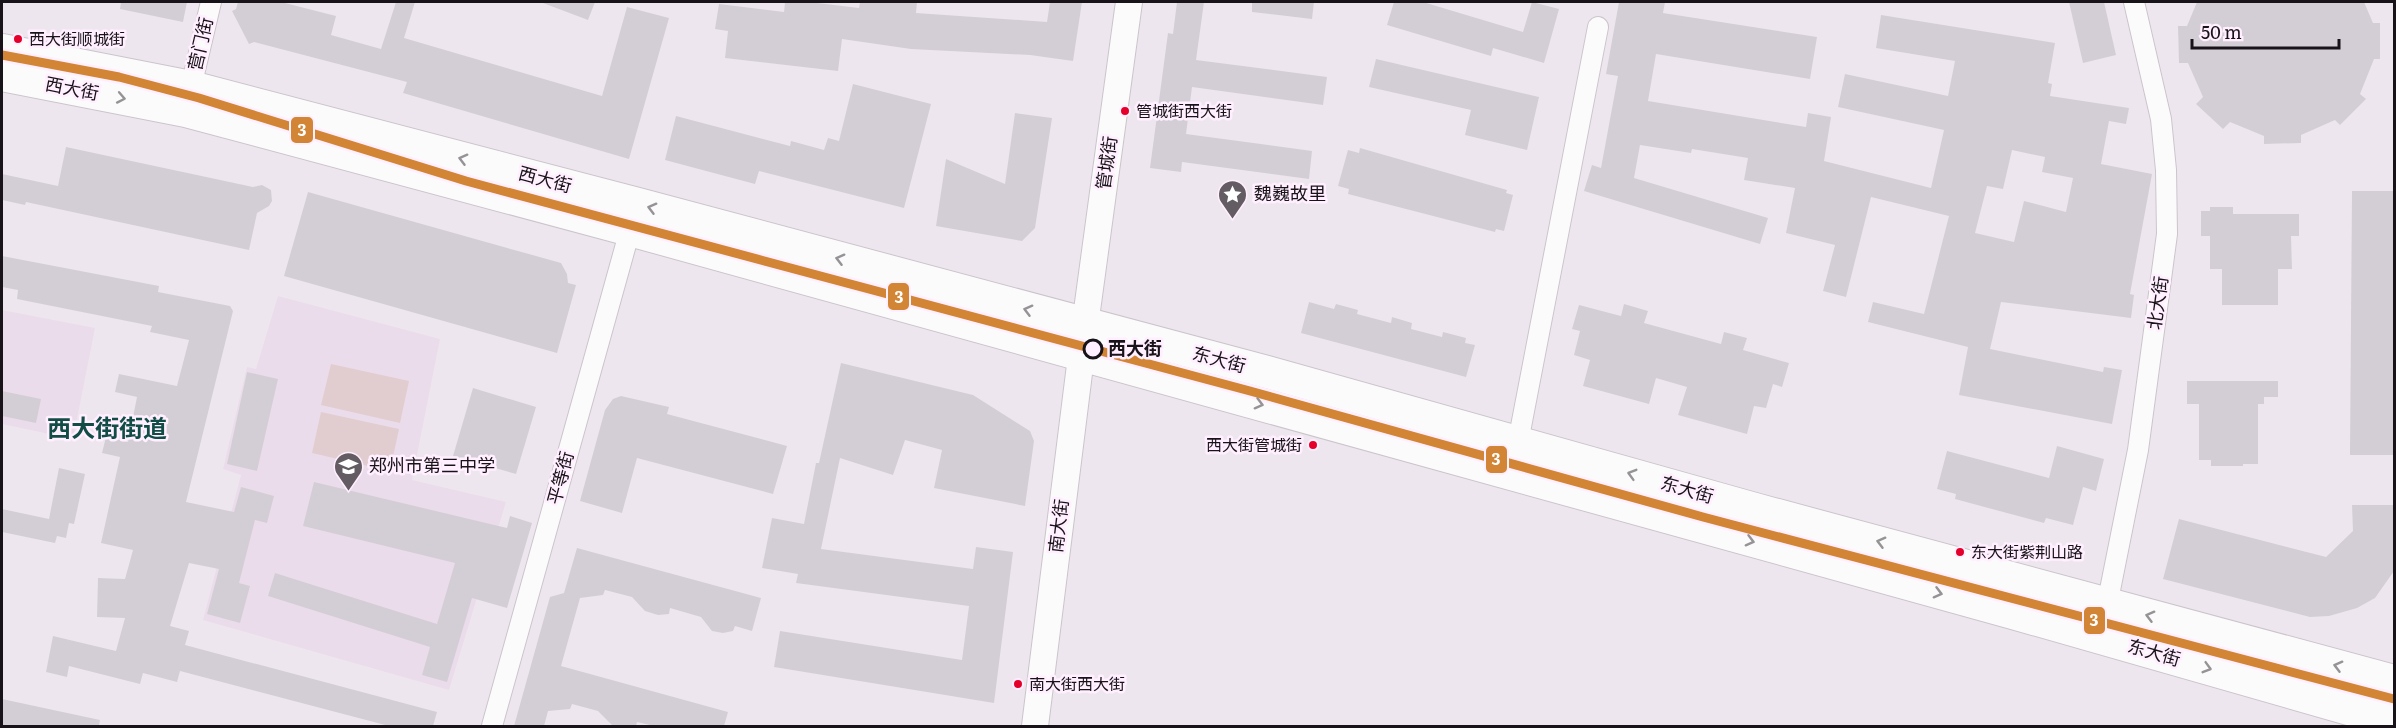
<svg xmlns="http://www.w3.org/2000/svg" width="2396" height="728" font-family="Literata,'Noto Sans SC',serif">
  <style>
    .built { fill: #ebdceb }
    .garden { fill: #e1cdd0 }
    .building { fill: #d3ced6; fill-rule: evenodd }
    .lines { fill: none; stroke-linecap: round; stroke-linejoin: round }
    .minor-casing { stroke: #cbc5cb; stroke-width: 22 }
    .tertiary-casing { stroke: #cbc5cb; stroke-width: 28 }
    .primary-casing { stroke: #cbc5cb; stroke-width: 34 }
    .minor { stroke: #fcfbfc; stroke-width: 20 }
    .tertiary { stroke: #fcfbfc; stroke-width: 26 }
    .primary { stroke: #fcfbfc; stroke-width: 32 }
    .metro-1-casing { stroke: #ffefff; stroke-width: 14 }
    .metro-1 { stroke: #d28534; stroke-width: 9 }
    .oneway { stroke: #959395 }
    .bus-dot { fill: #e4002b; stroke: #ffefff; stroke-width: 2 }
    .stop-dot { fill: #ffefff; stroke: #181318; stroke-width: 3 }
    .labels { text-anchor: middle; stroke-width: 5; stroke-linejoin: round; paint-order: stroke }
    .bus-label { font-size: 16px; fill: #181318; stroke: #ffefff; text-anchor: start }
    .street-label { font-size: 18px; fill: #181318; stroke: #ffefff }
    .poi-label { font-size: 18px; fill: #181318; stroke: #ffefff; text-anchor: start }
    .stop-label { font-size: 18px; font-weight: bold; fill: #181318; stroke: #ffefff; text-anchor: start }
    .district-label { font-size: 24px; font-weight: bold; fill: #114d46; stroke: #ffefff }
    .line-badge { stroke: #ffefff; stroke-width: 2 }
    .badge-label { font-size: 16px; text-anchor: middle; font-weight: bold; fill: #fff }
  </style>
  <rect width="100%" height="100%" fill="#eee6ee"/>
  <g class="built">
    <polygon points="278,296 440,339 412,480 506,502 449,690 203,620 241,475 223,469 247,367 256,369"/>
    <polygon points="2,310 95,328 73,439 2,424"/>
  </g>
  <g class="garden">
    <polygon points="331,364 409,381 400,423 321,405"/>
    <polygon points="321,412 399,429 390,471 312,453"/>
  </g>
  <g class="building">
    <polygon points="121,2 187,2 183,22 120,9"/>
    <polygon points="238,2 281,2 336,16 331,35 381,49 396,2 415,2 404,38 602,96 627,7 669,18 629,159 403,93 407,82 254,42 249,44 232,11 236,9"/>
    <polygon points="543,2 595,2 588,20 543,3"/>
    <polygon points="785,2 809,2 859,8 860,2 917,2 916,13 1047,22 1050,2 1082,2 1073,61 1030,55 911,49 842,39 838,71 725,58 728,31 715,29 719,4 784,12"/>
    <polygon points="1177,2 1204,2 1196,60 1327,77 1323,105 1192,87 1186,134 1312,151 1309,179 1182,162 1181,172 1150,168 1168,33 1173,34"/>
    <polygon points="1252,2 1314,2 1312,19 1252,12"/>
    <polygon points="1394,2 1423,2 1523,32 1532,2 1559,9 1544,63 1493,48 1491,56 1387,25"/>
    <path d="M1619 2H1665L1663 13 1817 37 1810 79 1656 54 1648 101 1806 127 1808 113 1831 117 1824 161 1931 188 1944 130 1838 107 1845 74 1948 96 1955 61 1876 48 1881 15 2055 43 2048 83 2052 84 2050 96 2129 108 2126 124 2109 121 2101 164 2152 174 2130 294 2134 295 2131 318 2001 302 1990 349 2103 372 2104 367 2122 370 2112 424 1959 395 1968 347 1868 322 1873 302 1924 314 1949 216 1871 197 1846 297 1823 291 1835 245 1786 233 1795 188 1744 180 1748 158 1692 149 1691 153 1640 145 1634 178 1768 218 1760 244 1584 191 1592 165 1601 168 1618 76 1606 74ZM2012 150 2045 157 2042 172 2073 178 2066 212 2024 201 2014 242 1975 233 1987 186 2003 189Z"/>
    <polygon points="2069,2 2104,2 2116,55 2083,63"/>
    <polygon points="2197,2 2364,2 2373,23 2380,23 2380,59 2374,59 2360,94 2366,99 2340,125 2335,120 2301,135 2301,143 2264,144 2264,136 2230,122 2223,129 2196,104 2203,97 2188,63 2179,63 2178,26 2187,26"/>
    <polygon points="1376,59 1539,97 1527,150 1465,135 1471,110 1369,87"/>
    <polygon points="853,84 931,104 904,208 759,171 755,184 665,160 676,116 790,146 791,141 824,150 828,138 839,141"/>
    <polygon points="1015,113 1052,118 1035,228 1022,241 936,226 946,159 1005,184"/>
    <polygon points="66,147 253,187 262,185 271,190 272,201 269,206 257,213 249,250 26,202 25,205 2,200 2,174 58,186"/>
    <polygon points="1360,148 1507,190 1506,193 1513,195 1504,231 1496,229 1495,232 1348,194 1349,189 1338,186 1348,150 1359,153"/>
    <polygon points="2352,191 2394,191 2394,455 2350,455"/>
    <polygon points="308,192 561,263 567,274 568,283 576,285 557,353 284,276"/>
    <polygon points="2210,207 2233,207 2233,214 2299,214 2299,236 2291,236 2292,269 2278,269 2278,305 2222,305 2222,269 2210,269 2210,236 2201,236 2201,211 2210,211"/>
    <polygon points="2,256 159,286 158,292 230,306 233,311 186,502 234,512 241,487 274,496 267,523 255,520 239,583 250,586 240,623 207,614 219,569 189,563 170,626 189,631 185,645 437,712 433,726 389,726 180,671 177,682 143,673 140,684 69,666 67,677 46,672 53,636 116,651 125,618 97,617 98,578 125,579 133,550 101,543 120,457 102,453 106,437 128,442 137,397 115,392 119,374 177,386 189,340 150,332 152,326 17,299 18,290 2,287"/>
    <polygon points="1309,302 1334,309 1336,304 1358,310 1357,314 1391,323 1392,317 1412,323 1411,329 1442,337 1443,332 1466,338 1465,343 1475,345 1466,377 1301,333"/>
    <polygon points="1624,304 1648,311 1644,323 1721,344 1724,332 1747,338 1743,350 1789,363 1782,387 1773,384 1766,408 1754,406 1747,434 1678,415 1687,387 1656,378 1649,404 1583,386 1590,360 1574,355 1580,331 1572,329 1579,305 1621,316"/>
    <polygon points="841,363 973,395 1030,431 1034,441 1025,506 934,488 942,450 905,440 893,475 840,458 821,549 973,569 976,547 1013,552 994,703 774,667 780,631 962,660 969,606 796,583 798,574 762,568 772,518 804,524 816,463 819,463"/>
    <polygon points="247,372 278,379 257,471 227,464"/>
    <polygon points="2187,381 2278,381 2278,397 2264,397 2264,404 2258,404 2258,464 2243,464 2243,466 2211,466 2211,460 2199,460 2199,404 2187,404"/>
    <polygon points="473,388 536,407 516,474 453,456"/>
    <polygon points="2,391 41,399 36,423 2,416"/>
    <polygon points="621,396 669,407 667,414 787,446 773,494 637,458 622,513 580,501 605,410 613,399"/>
    <polygon points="2057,446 2104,459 2096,491 2083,487 2073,525 2046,518 2044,523 1955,499 1956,494 1937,489 1947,451 2049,478"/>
    <polygon points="59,468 85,474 74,524 69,523 66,538 57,536 55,543 2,532 2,509 49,519"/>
    <polygon points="314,482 507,528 510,516 532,523 507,608 472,598 447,682 422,675 430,647 268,596 275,573 437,624 455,563 303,526"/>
    <polygon points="2352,505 2394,505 2394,571 2375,598 2357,608 2329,616 2310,617 2163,579 2179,519 2326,557 2353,531"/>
    <polygon points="577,548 761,598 752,631 735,626 733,631 723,633 712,631 701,617 670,608 669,614 658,615 645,611 632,597 605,590 603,595 580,598 561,666 728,712 724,726 654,726 637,722 636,726 617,726 612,725 598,711 572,704 570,709 548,711 544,726 514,726 550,597 564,593"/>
    <polygon points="2,699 100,720 99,726 2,726"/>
  </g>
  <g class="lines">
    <defs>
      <g id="minor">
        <polyline points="191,87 211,2"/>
        <polyline points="1518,442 1598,27"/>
        <polyline points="2107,605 2138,450 2167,234 2166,170 2161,119 2134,2"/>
        <polyline points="492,726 630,230"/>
      </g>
      <polyline id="tertiary" points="1035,726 1085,325 1129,2"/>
      <g id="primary">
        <polyline points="2,50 191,87 638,204 1267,372 1755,509 2394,681"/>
        <polyline points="2,75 186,111 630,230 2013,613 2394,722"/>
      </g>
    </defs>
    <use href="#minor" class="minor-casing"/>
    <use href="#tertiary" class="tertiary-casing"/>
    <use href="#primary" class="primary-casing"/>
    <use href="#minor" class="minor"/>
    <use href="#tertiary" class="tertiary"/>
    <use href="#primary" class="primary"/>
    <defs>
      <polyline id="metro-1" points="2,55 119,77 199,98 466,181 1250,391 1703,517 2394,699"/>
    </defs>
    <use href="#metro-1" class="metro-1-casing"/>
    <use href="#metro-1" class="metro-1"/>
  </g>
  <defs><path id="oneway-chevron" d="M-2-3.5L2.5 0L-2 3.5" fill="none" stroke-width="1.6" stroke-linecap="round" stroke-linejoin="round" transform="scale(1.5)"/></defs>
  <g class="oneway">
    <use href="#oneway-chevron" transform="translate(121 98) rotate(11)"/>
    <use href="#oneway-chevron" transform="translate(463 159) rotate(-165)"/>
    <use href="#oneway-chevron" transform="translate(652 208) rotate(-165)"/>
    <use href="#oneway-chevron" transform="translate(840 259) rotate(-165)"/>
    <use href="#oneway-chevron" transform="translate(1028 310) rotate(-165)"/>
    <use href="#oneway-chevron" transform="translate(1259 404) rotate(15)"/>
    <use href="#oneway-chevron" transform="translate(1632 474) rotate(-164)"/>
    <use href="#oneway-chevron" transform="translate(1750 541) rotate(15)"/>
    <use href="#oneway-chevron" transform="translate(1881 542) rotate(-165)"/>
    <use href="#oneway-chevron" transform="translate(1938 593) rotate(15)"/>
    <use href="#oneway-chevron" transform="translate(2150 616) rotate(-165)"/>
    <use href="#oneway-chevron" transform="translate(2338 666) rotate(-165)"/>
    <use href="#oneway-chevron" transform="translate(2207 668) rotate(16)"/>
  </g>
  <defs>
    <symbol id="sight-pin" viewBox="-11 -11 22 30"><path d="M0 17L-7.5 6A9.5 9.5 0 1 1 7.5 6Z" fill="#635d63" stroke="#ffefff"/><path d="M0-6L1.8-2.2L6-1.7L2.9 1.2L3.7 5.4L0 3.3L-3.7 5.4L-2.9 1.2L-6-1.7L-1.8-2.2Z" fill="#fff"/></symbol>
    <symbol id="school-pin" viewBox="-11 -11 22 30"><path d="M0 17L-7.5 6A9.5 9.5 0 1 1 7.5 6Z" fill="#635d63" stroke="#ffefff"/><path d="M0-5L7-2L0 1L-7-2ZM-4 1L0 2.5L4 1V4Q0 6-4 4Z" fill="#fff"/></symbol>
  </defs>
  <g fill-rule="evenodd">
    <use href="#sight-pin" x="1216" y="178" width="33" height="45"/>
    <use href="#school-pin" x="332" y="450" width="33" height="45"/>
  </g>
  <g class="bus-dot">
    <circle cx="18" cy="39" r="5"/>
    <circle cx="1125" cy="111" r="5"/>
    <circle cx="1313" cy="445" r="5"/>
    <circle cx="1960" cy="552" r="5"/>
    <circle cx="1018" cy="684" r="5"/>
  </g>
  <circle class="stop-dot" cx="1093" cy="349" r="9"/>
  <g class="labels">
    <g class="bus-label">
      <text x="29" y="45">西大街顺城街</text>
      <text x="1136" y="117">管城街西大街</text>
      <text x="1302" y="451" text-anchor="end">西大街管城街</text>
      <text x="1971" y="558">东大街紫荆山路</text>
      <text x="1029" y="690">南大街西大街</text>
    </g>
    <g class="street-label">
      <text transform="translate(201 44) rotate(-77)" y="6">营门街</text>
      <text transform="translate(72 89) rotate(11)" y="6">西大街</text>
      <text transform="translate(1107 163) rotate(-82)" y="6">管城街</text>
      <text transform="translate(545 180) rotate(15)" y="6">西大街</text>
      <text transform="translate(2158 303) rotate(-82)" y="6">北大街</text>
      <text transform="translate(1219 360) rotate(15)" y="6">东大街</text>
      <text transform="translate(561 478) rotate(-75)" y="6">平等街</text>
      <text transform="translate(1687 490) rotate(16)" y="6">东大街</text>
      <text transform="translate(1059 526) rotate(-83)" y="6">南大街</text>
      <text transform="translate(2154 653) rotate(16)" y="6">东大街</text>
    </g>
    <g class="poi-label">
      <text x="1254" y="200">魏巍故里</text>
      <text x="369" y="472">郑州市第三中学</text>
    </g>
    <g class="stop-label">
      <text x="1108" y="355">西大街</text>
    </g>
    <g class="district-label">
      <text x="107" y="437">西大街街道</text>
    </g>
  </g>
  <g class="line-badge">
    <rect x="290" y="116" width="24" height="28" rx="6" fill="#d28534"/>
    <rect x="887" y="282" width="23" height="29" rx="6" fill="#d28534"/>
    <rect x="1485" y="445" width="23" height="29" rx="6" fill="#d28534"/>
    <rect x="2083" y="606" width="23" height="29" rx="6" fill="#d28534"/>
  </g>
  <g class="badge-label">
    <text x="302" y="136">3</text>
    <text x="899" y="303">3</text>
    <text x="1496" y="465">3</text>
    <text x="2094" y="626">3</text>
  </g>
  <rect width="2396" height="728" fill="none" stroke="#181318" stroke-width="6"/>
  <path d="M2192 39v9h147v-9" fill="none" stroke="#181318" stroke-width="3"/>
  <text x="2201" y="39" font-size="18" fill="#181318" stroke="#ffefff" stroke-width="4.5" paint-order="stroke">50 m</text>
</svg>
